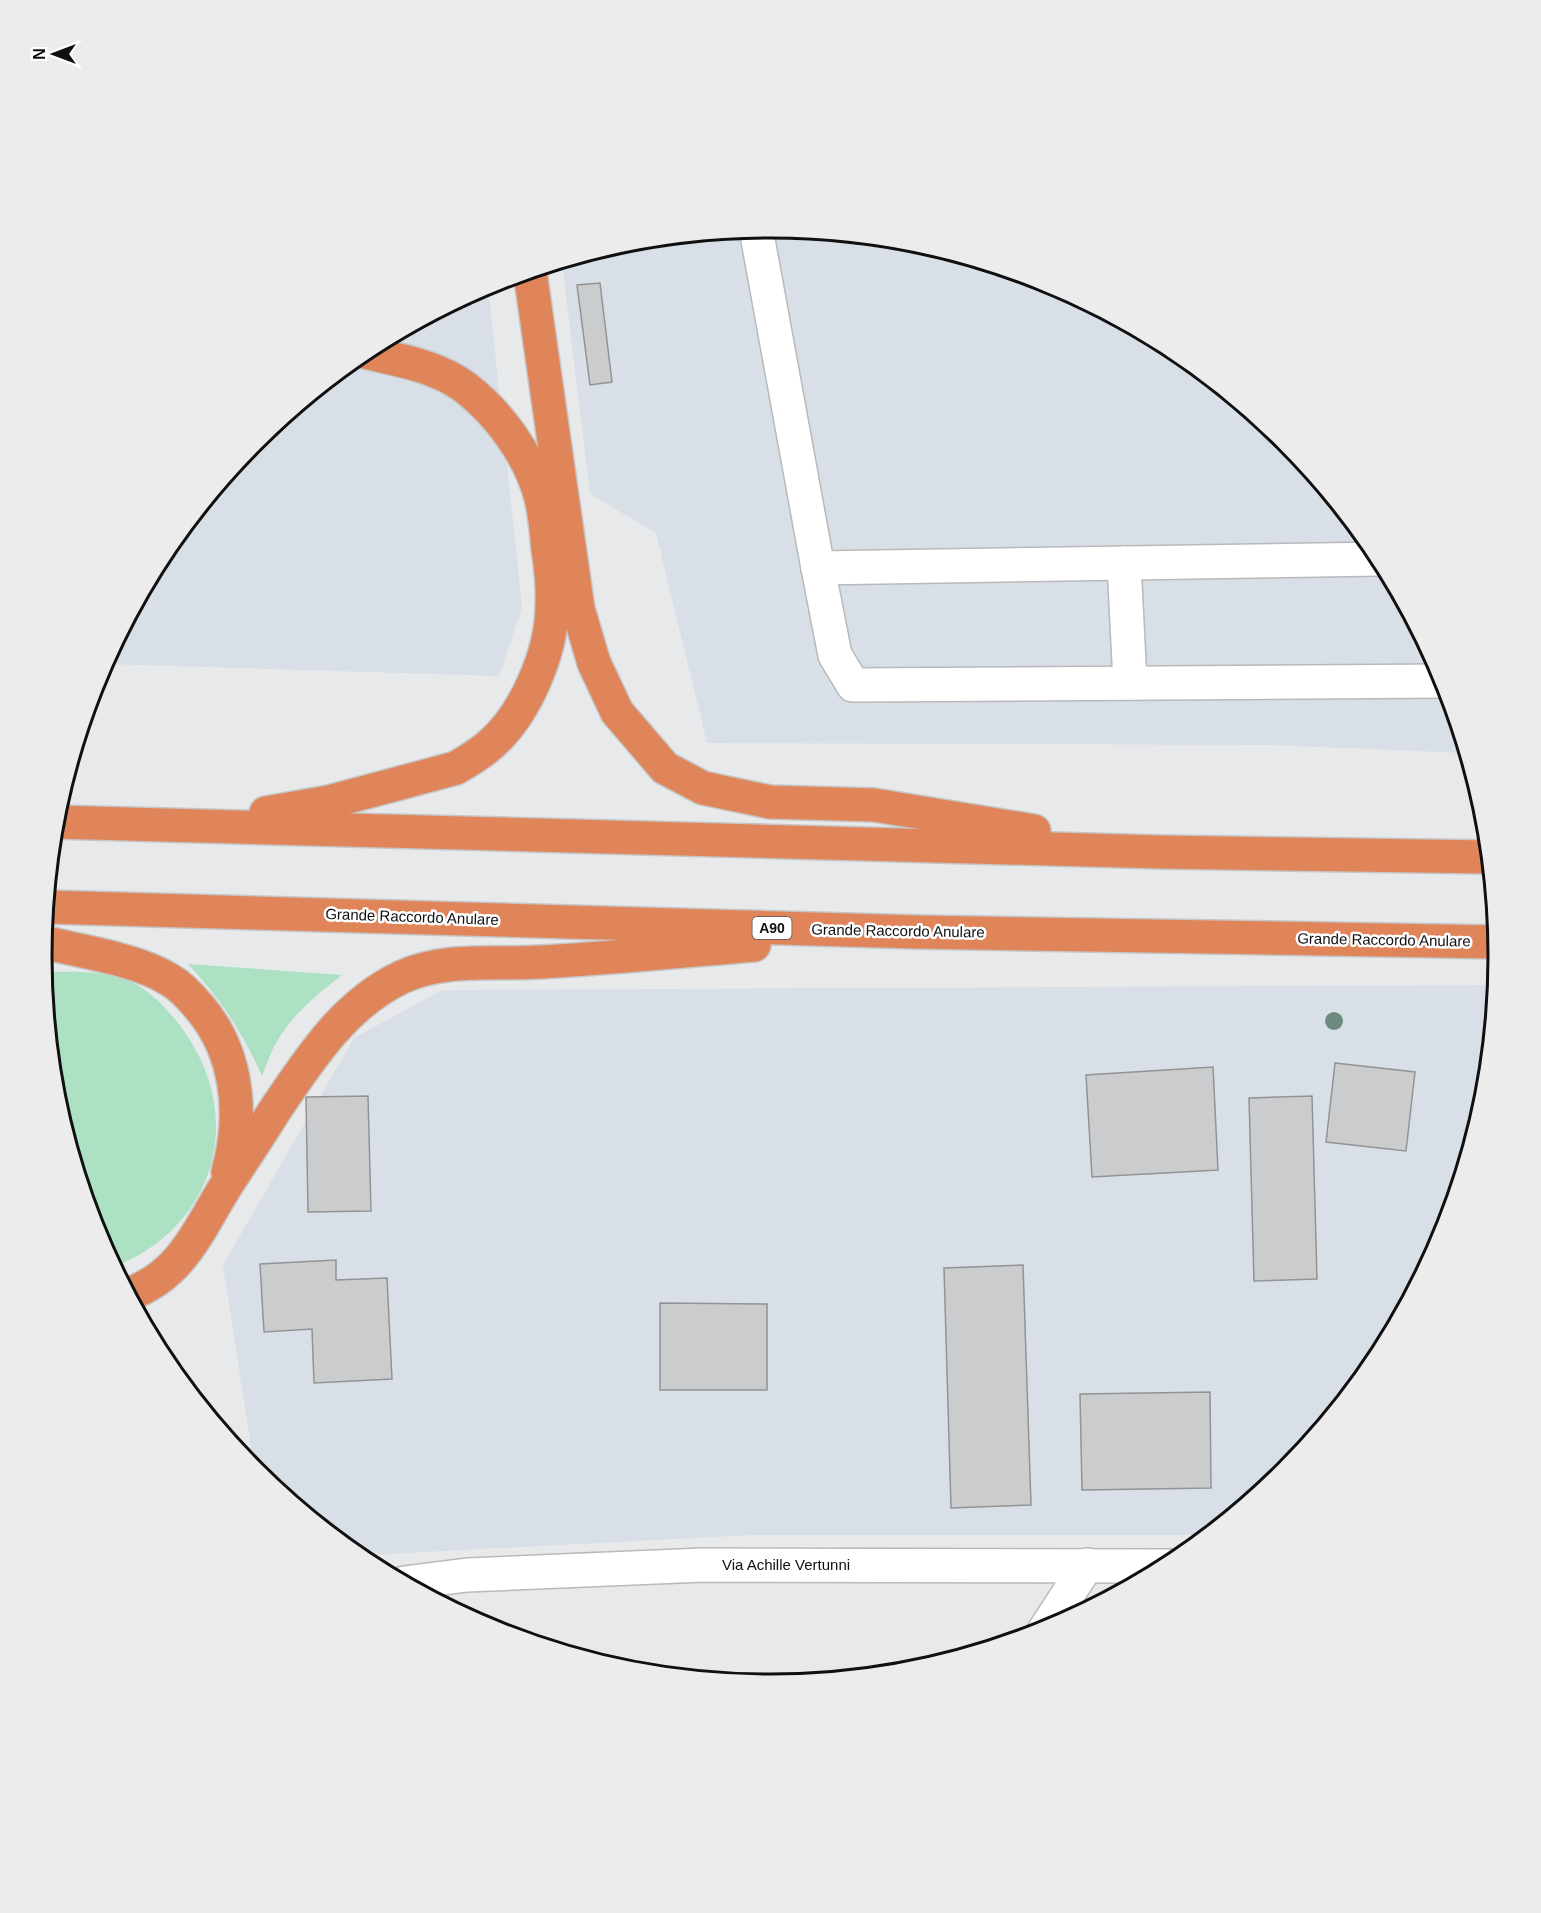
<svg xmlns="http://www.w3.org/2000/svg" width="1541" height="1913" font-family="Helvetica,sans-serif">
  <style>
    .built { fill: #d9dfe6 }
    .green { fill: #ace2c3 }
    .building { fill: #cbcccd; stroke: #929394; stroke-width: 1.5 }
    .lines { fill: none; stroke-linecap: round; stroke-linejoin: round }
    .minor-casing { stroke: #b8b9ba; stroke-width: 36 }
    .highway-casing { stroke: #c6c6c6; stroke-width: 36 }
    .minor { stroke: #fff; stroke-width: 33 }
    .highway { stroke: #e0845a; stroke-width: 33 }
    .tree { fill: #6d8a7e }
    .labels { text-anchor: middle; stroke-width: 5; stroke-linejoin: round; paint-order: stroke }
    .shield { fill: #fff; stroke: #585858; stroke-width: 1.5 }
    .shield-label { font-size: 14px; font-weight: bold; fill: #101011 }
    .street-label { font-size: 15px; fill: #101011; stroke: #fff }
    .rim { fill: none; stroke: #101011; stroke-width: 3 }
  </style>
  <rect width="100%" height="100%" fill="#e8e9ea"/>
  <g class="built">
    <polygon points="771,228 913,242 1050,284 1176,351 1286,442 1376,552 1444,678 1466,753 1267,745 707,743 656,533 590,494 562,262 629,242"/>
    <polygon points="488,285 522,607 499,676 105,664 165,551 256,441 366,351"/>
    <polygon points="1496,985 1485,1099 1443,1236 1376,1362 1285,1472 1208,1535 752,1535 368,1555 361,1559 255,1472 223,1265 354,1038 442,990"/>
  </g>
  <g class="green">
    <path d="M188 964 342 975C319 993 295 1012 279 1038 272 1049 267 1063 262 1076 243 1033 220 998 188 964Z"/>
    <path d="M44 972C70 972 100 970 125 979 149 988 172 1013 186 1034 246 1122 213 1228 114 1267L97 1235 56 1098Z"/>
  </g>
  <g class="building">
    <polygon points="600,283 612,382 590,385 577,285"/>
    <polygon points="1335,1063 1415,1072 1406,1151 1326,1142"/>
    <polygon points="1213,1067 1218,1170 1092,1177 1086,1075"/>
    <polygon points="368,1096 371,1211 308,1212 306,1097"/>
    <polygon points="1312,1096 1317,1279 1254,1281 1249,1098"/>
    <polygon points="336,1260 336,1280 387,1278 392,1379 314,1383 312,1329 264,1332 260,1264"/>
    <polygon points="1023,1265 1031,1505 951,1508 944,1268"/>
    <polygon points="660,1303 767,1304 767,1390 660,1390"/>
    <polygon points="1210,1392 1211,1488 1082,1490 1080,1394"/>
    <polygon points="467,1613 534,1642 491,1629 466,1616"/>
  </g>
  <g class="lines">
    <defs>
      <g id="minor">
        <polyline points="756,229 818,568 1380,559"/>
        <polyline points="1124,563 1130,683"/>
        <polyline points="818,568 835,655 853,685 1445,681"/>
        <polyline points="404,1583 467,1575 703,1565 1169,1566"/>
        <polyline points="1044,1631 1087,1565"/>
      </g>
      <g id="highway">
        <polyline points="530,272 578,609 594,663 617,712 665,768 703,788 770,802 874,805 1034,831"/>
        <path d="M266 813 329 802 456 768C468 761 480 754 490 745 525 715 551 654 552 608 553 588 551 568 548 549 546 530 545 509 539 491 527 452 498 413 466 388 437 366 399 360 364 352"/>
        <polyline points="55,822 1160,852 1489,857"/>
        <polyline points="47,907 917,932 1498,942"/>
        <path d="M43 942C82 952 137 959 170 980 182 987 191 997 200 1008 238 1053 244 1116 228 1172"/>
        <path d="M129 1294C181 1275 197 1233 224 1189 240 1164 257 1139 273 1113 308 1061 344 1004 402 977 445 957 496 965 541 962 612 958 683 951 754 945"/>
      </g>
    </defs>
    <use href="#minor" class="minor-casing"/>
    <use href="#highway" class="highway-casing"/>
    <use href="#minor" class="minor"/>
    <use href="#highway" class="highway"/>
  </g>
  <circle class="tree" cx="1334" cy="1021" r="9"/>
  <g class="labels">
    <rect class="shield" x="752.5" y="917" width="39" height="22" rx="4.5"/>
    <g class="shield-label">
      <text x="772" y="933">A90</text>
    </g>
    <g class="street-label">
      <text transform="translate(412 917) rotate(2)" y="5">Grande Raccordo Anulare</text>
      <text transform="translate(898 931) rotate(1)" y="5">Grande Raccordo Anulare</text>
      <text transform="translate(1384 940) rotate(1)" y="5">Grande Raccordo Anulare</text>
      <text x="786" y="1570">Via Achille Vertunni</text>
    </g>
  </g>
  <path d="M0 0H1541V1913H0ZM52 956a718 718 0 1 1 1436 0a718 718 0 1 1-1436 0Z" fill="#ececec" fill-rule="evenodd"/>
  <path class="rim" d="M52 956a718 718 0 1 1 1436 0a718 718 0 1 1-1436 0Z"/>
  <g transform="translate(54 54) rotate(270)" stroke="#ffffff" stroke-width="4.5" paint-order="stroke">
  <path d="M0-4.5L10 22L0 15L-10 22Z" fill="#101011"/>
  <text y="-9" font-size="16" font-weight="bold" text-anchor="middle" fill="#101011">N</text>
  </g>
</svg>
